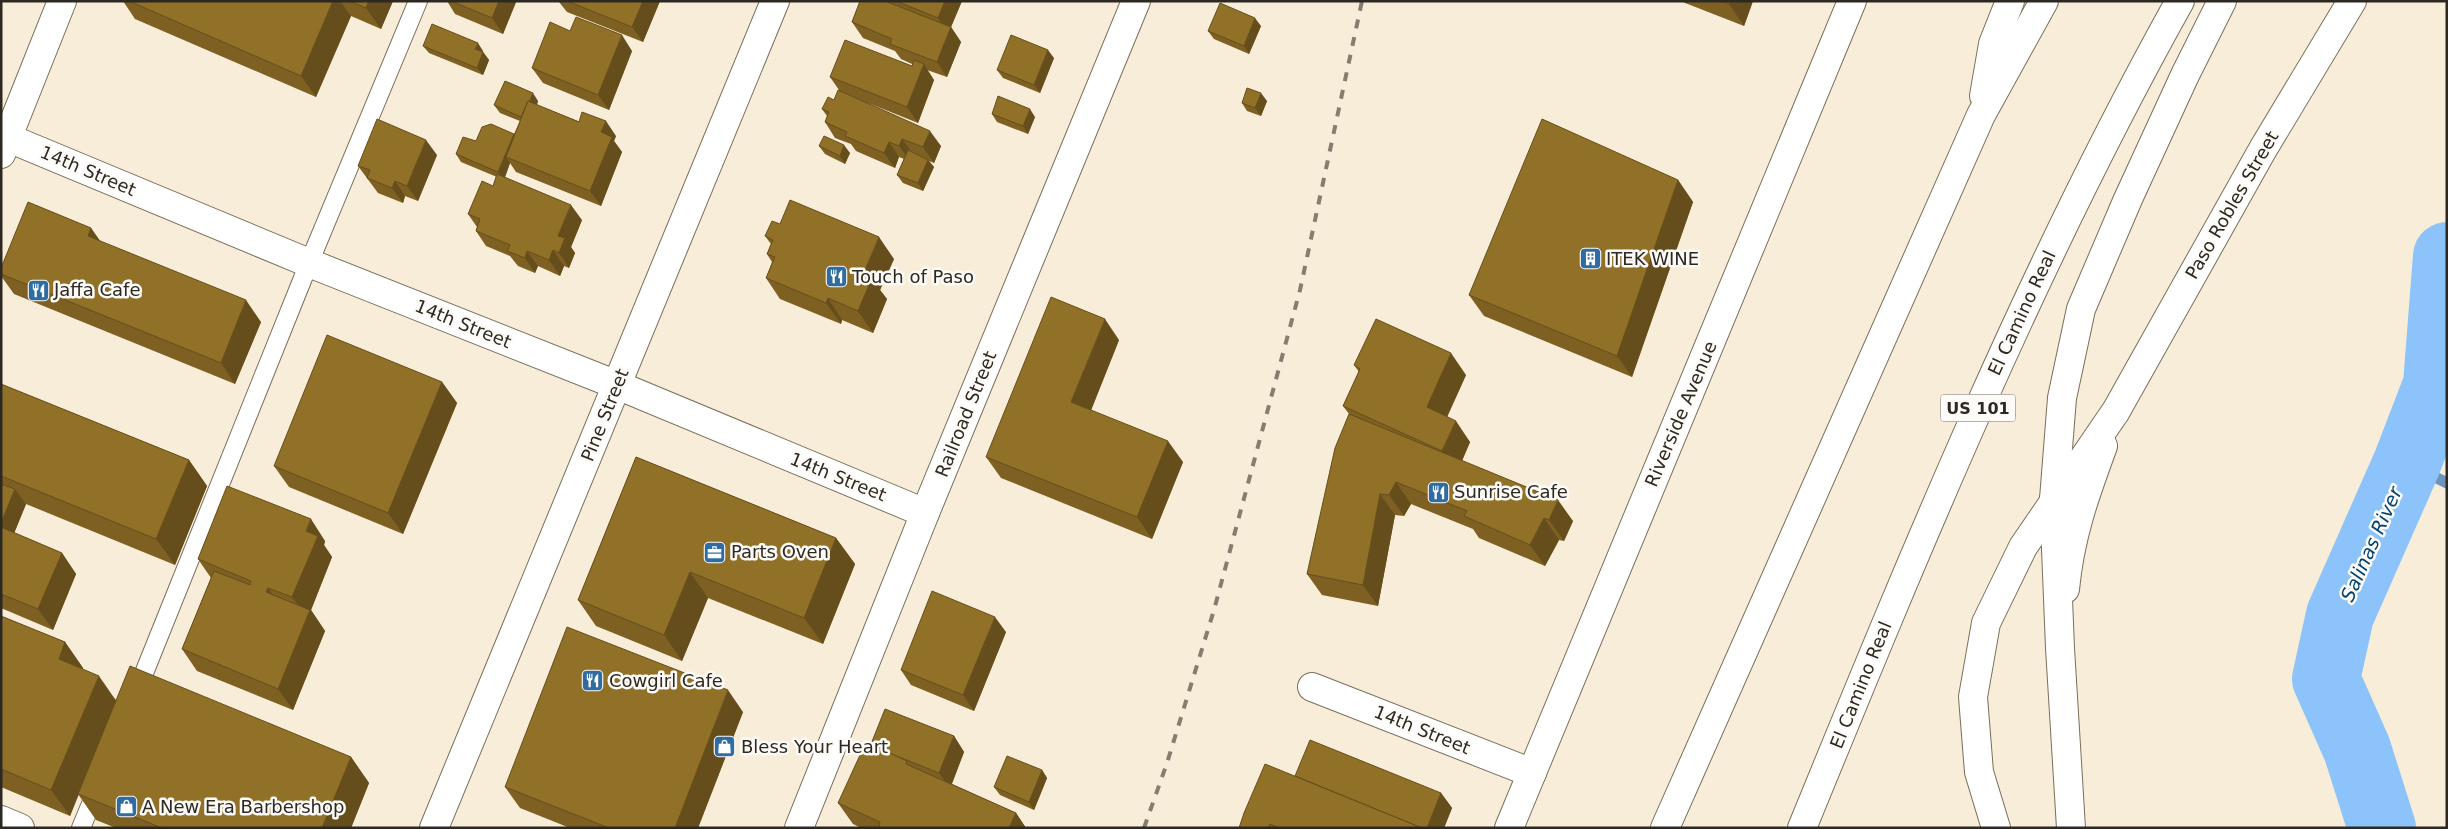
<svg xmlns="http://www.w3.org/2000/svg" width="2448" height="829" font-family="'DejaVu Sans',sans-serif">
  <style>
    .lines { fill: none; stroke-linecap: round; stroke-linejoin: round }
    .stream { stroke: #7094b9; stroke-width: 11 }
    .river { stroke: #8cc3fa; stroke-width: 68 }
    .lane-casing { stroke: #786f5c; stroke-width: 20 }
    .street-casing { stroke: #786f5c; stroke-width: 30 }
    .secondary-casing { stroke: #786f5c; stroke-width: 30 }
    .highway-casing { stroke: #786f5c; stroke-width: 30 }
    .lane { stroke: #fff; stroke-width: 18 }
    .street { stroke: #fff; stroke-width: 28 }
    .secondary { stroke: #fff; stroke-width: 28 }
    .highway { stroke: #fff; stroke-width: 28 }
    .rail { stroke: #857d70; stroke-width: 4; stroke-dasharray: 9 9; stroke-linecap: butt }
    .wall { fill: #7d6022 }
    .shaded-wall { fill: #664e1c }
    .building { fill: #917028; stroke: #664e1c }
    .labels { text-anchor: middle; stroke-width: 5; stroke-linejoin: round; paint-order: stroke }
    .shield { fill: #fdfbf7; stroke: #6b6761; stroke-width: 1 }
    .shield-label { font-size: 16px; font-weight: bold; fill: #2d2821 }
    .street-label { font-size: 18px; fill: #2d2821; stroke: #fdfbf7 }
    .poi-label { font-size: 18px; fill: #2d2821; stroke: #fdfbf7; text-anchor: start }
    .water-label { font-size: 19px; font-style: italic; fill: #004272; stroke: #fdfbf7 }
  </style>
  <rect width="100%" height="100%" fill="#f8edd8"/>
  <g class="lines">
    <polyline class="stream" points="2407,463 2447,483"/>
    <polyline class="river" points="2382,828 2357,749 2326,679 2340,615 2407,463 2437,385 2447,256"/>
    <defs>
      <g id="lane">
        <polyline points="136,693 309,263 418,1"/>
        <polyline points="81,828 98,787"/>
      </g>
      <g id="street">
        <polyline points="1,135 309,263 617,385 925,513"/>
        <polyline points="1,154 62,1"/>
        <path d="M2065 589C2070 536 2085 495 2103 446"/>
        <polyline points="1312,687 1532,773"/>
        <polyline points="799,828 925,513 1136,1"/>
        <polyline points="1996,828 1979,772 1973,697 1986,623 2023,547 2116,411 2263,149 2352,1"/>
      </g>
      <g id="secondary">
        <polyline points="2054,499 2060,648 2071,828"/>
        <polyline points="1,820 20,828"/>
        <polyline points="434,828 775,1"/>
        <polyline points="1509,828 1852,1"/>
      </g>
      <g id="highway">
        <polyline points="1984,96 1993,44 2010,1"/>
        <polyline points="2054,499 2062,398 2081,309 2128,199 2185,75 2222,1"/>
        <polyline points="1665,828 1981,115 2044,1"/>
        <path d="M1802 828C1917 547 2032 266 2180 1"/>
      </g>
    </defs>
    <use href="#lane" class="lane-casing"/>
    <use href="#street" class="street-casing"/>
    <use href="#secondary" class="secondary-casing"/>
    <use href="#highway" class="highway-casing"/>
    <use href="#lane" class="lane"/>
    <use href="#street" class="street"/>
    <use href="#secondary" class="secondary"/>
    <use href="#highway" class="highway"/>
    <polyline class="rail" points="1144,828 1167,763 1214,610 1300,290 1362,1"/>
  </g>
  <g class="wall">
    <polygon points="123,1 393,1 381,29 351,16 316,97 135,19"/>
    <polygon points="447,1 515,1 516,2 503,34 455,14"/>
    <polygon points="558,1 660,1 643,42 567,12 559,2"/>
    <polygon points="860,1 962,1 951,27 961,42 947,77 927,70 934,80 918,123 868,103 941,146 934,163 929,161 934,167 923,191 903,183 897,175 904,159 899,157 895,168 856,151 851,144 835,138 825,122 827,116 822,109 834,100 839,90 830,77 912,66 912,64 901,59 895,51 863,38 852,22"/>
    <polygon points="1680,1 1753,1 1744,26"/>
    <polygon points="1261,26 1249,54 1214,39 1208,31"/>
    <polygon points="570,31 632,51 609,110 543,83 532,68"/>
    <polygon points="423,46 483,51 483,52 489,60 483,75 429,53"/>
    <polygon points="1054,58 1040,93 1003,78 997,70"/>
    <polygon points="538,101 537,105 616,136 614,141 622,152 601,206 516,172 510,163 505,177 582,220 571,247 575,253 569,268 564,266 560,276 538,266 535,273 518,266 510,256 486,246 476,231 477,227 468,214 493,186 497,177 461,162 456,154 476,141 514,134 520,121 500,113 494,105"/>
    <polygon points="1267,101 1261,116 1247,111 1242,103"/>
    <polygon points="992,114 1035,117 1028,134 997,122"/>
    <polygon points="819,146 850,153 845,164 825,154"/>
    <polygon points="437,155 418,201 405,196 403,203 378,193 358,166"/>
    <polygon points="1678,180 1693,202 1632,377 1484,316 1469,295"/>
    <polygon points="780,224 894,259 880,290 887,299 873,333 842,320 841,324 780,299 766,278 772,262 767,254 771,244 765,236"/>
    <polygon points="91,228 99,241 261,322 235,384 14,294 1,276 1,268"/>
    <polygon points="1119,340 1091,410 1183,462 1152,539 1001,478 986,457"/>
    <polygon points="1354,365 1466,375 1447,417 1470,442 1462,461 1573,521 1564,541 1559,540 1545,566 1479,538 1473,529 1411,504 1404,516 1395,515 1378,606 1322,595 1307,574 1349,414 1343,406 1359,372"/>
    <polygon points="442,382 457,403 403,534 289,487 274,466"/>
    <polygon points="1,384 189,460 207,486 175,565 26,504 14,533 62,553 76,574 53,630 1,608"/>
    <polygon points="636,457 836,538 855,564 823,644 708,598 682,661 596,626 578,600"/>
    <polygon points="325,541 324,545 332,557 311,610 325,631 293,710 197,671 182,649 211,578 198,559"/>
    <polygon points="1,616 65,642 83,668 83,669 116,700 351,757 369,783 351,828 116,828 96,820 78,794 70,816 1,787"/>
    <polygon points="1006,632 974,711 911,685 901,670"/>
    <polygon points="743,712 698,828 570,828 520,808 505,787"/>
    <polygon points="954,736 964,752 952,784 1016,813 1026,828 861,828 853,824 838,803 871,744"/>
    <polygon points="1042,770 1047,778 1034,810 1000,795 994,787"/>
    <polygon points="1295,776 1441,793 1452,808 1444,828 1239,828"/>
  </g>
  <g class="shaded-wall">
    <polygon points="333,1 340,1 351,16 316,97 301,76"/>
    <polygon points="369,1 393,1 381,29 366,8"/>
    <polygon points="499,1 515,1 516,2 503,34 492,18"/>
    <polygon points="643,1 660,1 643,42 632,27"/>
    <polygon points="945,1 962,1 951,27 961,42 947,77 937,62 948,33 938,18"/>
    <polygon points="1730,1 1753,1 1744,26 1729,4"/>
    <polygon points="1255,18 1261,26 1249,54 1244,46"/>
    <polygon points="622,35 632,51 609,110 598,95"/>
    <polygon points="478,43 483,51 480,57 475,49"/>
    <polygon points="1048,50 1054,58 1040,93 1034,85"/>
    <polygon points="483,52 489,60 483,75 477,68"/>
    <polygon points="924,64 934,80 918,123 907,107"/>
    <polygon points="533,93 538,101 528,125 523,117"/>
    <polygon points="1261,93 1267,101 1261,116 1255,108"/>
    <polygon points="1030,109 1035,117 1028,134 1023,126"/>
    <polygon points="606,121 616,136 614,141 622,152 601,206 590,191 601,132"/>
    <polygon points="930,131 941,146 934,163 923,147"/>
    <polygon points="514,134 519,142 506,157 510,163 504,180 498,172"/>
    <polygon points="902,139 913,154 910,161 899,146"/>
    <polygon points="426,140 437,155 418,201 407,186"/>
    <polygon points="889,142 899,157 895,168 884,153"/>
    <polygon points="844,145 850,153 845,164 840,156"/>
    <polygon points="928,160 934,167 923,191 918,183"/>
    <polygon points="1678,180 1693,202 1632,377 1617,356"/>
    <polygon points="395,181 405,196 403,203 392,188"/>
    <polygon points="571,205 582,220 571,247 575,253 569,268 559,253 558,236"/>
    <polygon points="91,228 106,249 88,236"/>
    <polygon points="879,237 894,259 880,290 887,299 873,333 858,311 863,275"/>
    <polygon points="553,250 564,266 560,276 549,260"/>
    <polygon points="527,251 538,266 535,273 525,258"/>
    <polygon points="828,298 842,320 841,324 826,303"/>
    <polygon points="246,300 261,322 235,384 221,363"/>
    <polygon points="1105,319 1119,340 1086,423 1071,402"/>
    <polygon points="1451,353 1466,375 1442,428 1427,407"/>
    <polygon points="442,382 457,403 403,534 388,513"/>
    <polygon points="1456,421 1470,442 1457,472 1442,451"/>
    <polygon points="1168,441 1183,462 1152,539 1137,517"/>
    <polygon points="189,460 207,486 175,565 156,539"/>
    <polygon points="1396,482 1411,504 1404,516 1389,495"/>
    <polygon points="15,489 26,504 9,546 1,535 1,523"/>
    <polygon points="1380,494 1395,515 1378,606 1363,585"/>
    <polygon points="1558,500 1573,521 1564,541 1549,520"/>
    <polygon points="1544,518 1559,540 1545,566 1530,545"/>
    <polygon points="311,519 325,541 324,545 332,557 311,610 325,631 293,710 278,689 307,618 292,597 306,531"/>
    <polygon points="836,538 855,564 823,644 804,618"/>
    <polygon points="62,553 76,574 53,630 38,609"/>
    <polygon points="690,572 708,598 682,661 664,635"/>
    <polygon points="268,588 283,609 266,592"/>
    <polygon points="995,617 1006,632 974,711 963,695"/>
    <polygon points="65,642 83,668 77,685 59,659"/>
    <polygon points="99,676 117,702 70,816 51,790"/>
    <polygon points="728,690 743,712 698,828 675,828"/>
    <polygon points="954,736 964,752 950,788 939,773"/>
    <polygon points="351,757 369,783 351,828 322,828"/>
    <polygon points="1042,770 1047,778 1034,810 1029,802"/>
    <polygon points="1441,793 1452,808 1444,828 1427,828"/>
    <polygon points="1016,813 1026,828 1009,828"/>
  </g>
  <g class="building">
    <polygon points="129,1 333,1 301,76"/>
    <polygon points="350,1 369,1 366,8"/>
    <polygon points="451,1 499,1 492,18"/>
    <polygon points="567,1 643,1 632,27"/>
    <polygon points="860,1 885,1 951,27 937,62 890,44 892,39 852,22"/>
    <polygon points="896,1 945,1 938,18"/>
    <polygon points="1721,1 1730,1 1729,4"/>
    <polygon points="1220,3 1255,18 1244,46 1208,31"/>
    <polygon points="576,17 622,35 598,95 532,68 550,22 570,31"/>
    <polygon points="432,24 478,43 475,49 483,52 477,68 423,46"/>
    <polygon points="1011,35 1048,50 1034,85 997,70"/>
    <polygon points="845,40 912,66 914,60 924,64 907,107 830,77"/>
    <polygon points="505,81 533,93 529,102 528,101 521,117 494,105"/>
    <polygon points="1247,88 1261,93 1255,108 1242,103"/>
    <polygon points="838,90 930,131 923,147 902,139 899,146 889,142 884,153 845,136 847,132 825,122 829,112 822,109 828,97 834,100"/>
    <polygon points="998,96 1030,109 1023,126 992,114"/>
    <polygon points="528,101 579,122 582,112 606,121 601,132 612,137 590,191 506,157"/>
    <polygon points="377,119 426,140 407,186 395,181 392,188 367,178 370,170 358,166"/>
    <polygon points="1542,119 1678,180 1617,356 1469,295"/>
    <polygon points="491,124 514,134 498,172 456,154 463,137 476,141 482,127"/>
    <polygon points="824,136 844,145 840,156 819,146"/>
    <polygon points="908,150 928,160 918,183 897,175"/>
    <polygon points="497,174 571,205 558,236 565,238 559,253 553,250 549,260 527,251 525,258 507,251 510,245 476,231 480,219 468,214 482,181 493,186"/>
    <polygon points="790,200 879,237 863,275 872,278 858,311 828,298 826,303 766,278 775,257 767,254 773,240 765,236 772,221 780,224"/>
    <polygon points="28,202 91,228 88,236 246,300 221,363 1,274 1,268"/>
    <polygon points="1051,297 1105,319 1071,402 1168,441 1137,517 986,457"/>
    <polygon points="1376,319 1451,353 1427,407 1456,421 1442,451 1343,406 1360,369 1354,365"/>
    <polygon points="327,335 442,382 388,513 274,466"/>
    <polygon points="1,384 189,460 156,539 1,476"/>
    <polygon points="1349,414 1558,500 1549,520 1544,518 1530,545 1464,516 1467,511 1396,482 1389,495 1380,494 1363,585 1307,574 1335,448"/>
    <polygon points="636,457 836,538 804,618 690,572 664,635 578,600"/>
    <polygon points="1,484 15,489 1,523"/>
    <polygon points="227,486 311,519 306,531 318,536 292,597 268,588 266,592 310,610 278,689 182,649 214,571 250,585 251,581 198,559"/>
    <polygon points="1,527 62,553 38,609 1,594"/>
    <polygon points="932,591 995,617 963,695 901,670"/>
    <polygon points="1,616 65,642 59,659 99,676 51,790 1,769"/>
    <polygon points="567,627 728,690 675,828 609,828 505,787"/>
    <polygon points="130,666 351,757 322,828 162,828 78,794"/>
    <polygon points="885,709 954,736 939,773 894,755 871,744"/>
    <polygon points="1310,740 1441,793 1427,828 1422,828 1295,776"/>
    <polygon points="866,742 907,761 906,764 1016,813 1009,828 881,828 879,827 880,822 838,803"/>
    <polygon points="1007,756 1042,770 1029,802 994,787"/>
    <polygon points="1265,764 1422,828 1279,828 1270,824 1268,828 1239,828 1244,813"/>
  </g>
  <defs>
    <symbol id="building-square" viewBox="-11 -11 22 22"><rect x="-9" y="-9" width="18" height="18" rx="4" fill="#2f6ca3" stroke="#fdfbf7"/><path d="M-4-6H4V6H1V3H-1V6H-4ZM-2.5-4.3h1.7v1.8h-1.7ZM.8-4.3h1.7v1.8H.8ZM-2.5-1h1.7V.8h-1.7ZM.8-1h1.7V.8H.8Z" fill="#fff"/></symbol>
    <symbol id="restaurant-square" viewBox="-11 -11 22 22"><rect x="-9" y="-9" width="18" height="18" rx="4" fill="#2f6ca3" stroke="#fdfbf7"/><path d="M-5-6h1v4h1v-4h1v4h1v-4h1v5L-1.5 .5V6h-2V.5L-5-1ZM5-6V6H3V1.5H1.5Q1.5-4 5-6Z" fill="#fff"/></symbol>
    <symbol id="office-square" viewBox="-11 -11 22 22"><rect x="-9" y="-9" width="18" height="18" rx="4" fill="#2f6ca3" stroke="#fdfbf7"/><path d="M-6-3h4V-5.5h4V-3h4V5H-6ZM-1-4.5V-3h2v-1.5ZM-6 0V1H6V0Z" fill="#fff"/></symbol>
    <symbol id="shop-square" viewBox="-11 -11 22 22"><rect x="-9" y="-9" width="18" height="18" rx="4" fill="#2f6ca3" stroke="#fdfbf7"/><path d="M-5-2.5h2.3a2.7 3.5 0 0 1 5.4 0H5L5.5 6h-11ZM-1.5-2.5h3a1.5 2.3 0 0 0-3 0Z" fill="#fff"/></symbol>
  </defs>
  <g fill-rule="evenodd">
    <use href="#building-square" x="1578" y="246" width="25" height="25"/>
    <use href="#restaurant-square" x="824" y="264" width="25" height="25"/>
    <use href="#restaurant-square" x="26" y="278" width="25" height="25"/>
    <use href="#restaurant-square" x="1426" y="480" width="25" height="25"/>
    <use href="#office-square" x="702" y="540" width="25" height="25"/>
    <use href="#restaurant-square" x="580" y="668" width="25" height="25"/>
    <use href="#shop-square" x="712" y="734" width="25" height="25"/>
    <use href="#shop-square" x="114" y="794" width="25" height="25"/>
  </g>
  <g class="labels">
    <rect class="shield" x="1940.5" y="394.5" width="75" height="27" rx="4"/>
    <g class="shield-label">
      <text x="1978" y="414">US 101</text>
    </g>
    <g class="street-label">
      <text transform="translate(88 171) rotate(23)" y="6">14th Street</text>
      <text transform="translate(2232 205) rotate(-60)" y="6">Paso Robles Street</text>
      <text transform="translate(2022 313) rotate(-65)" y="6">El Camino Real</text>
      <text transform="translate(463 324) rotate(22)" y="6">14th Street</text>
      <text transform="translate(966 414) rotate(-68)" y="6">Railroad Street</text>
      <text transform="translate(1681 414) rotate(-67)" y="6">Riverside Avenue</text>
      <text transform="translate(605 415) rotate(-68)" y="6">Pine Street</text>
      <text transform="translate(838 477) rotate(22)" y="6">14th Street</text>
      <text transform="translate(1861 685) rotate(-68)" y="6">El Camino Real</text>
      <text transform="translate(1422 730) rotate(22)" y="6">14th Street</text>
    </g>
    <g class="poi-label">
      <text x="1606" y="265">ITEK WINE</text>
      <text x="852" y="283">Touch of Paso</text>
      <text x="54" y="296">Jaffa Cafe</text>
      <text x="1454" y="498">Sunrise Cafe</text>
      <text x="731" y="558">Parts Oven</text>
      <text x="609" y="687">Cowgirl Cafe</text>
      <text x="741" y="753">Bless Your Heart</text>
      <text x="142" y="813">A New Era Barbershop</text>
    </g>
    <g class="water-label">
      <text transform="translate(2371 544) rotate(-66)" y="7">Salinas River</text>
    </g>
  </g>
  <rect width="2448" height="829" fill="none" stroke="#2d2821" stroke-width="5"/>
</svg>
